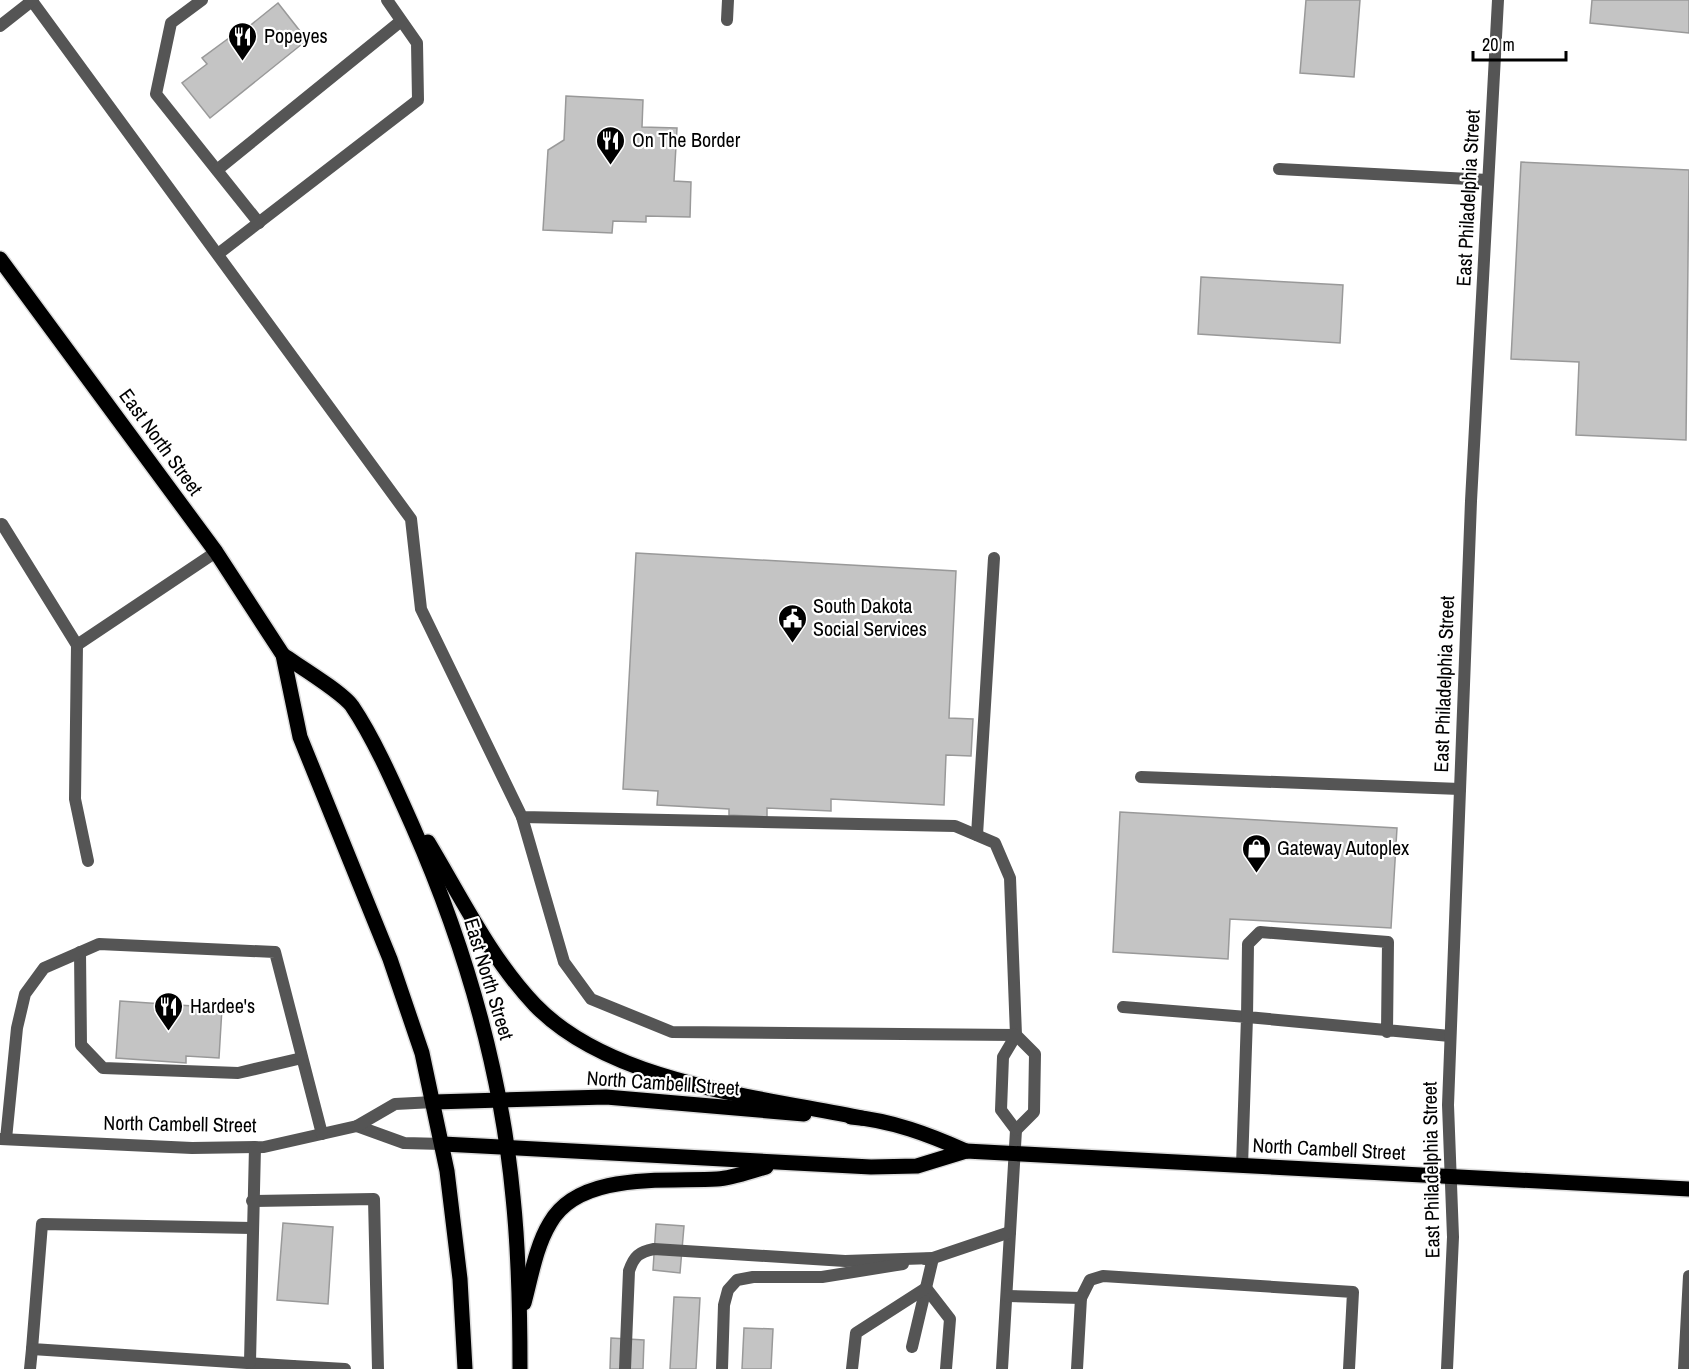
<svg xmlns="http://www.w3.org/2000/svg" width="1689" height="1369" font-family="'Archivo Narrow',sans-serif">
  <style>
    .building { fill: #c4c4c4; stroke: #999; stroke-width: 1.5 }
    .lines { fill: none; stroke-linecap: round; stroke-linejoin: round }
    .primary-casing { stroke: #dbdbdb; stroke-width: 18 }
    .lane { stroke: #555; stroke-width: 12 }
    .street { stroke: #555; stroke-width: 12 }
    .primary { stroke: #000; stroke-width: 15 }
    .labels { text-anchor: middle; stroke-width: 4.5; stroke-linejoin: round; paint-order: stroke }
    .poi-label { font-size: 20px; fill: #000; stroke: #fff; text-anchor: start }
    .street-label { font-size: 20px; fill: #000; stroke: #fff }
  </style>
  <rect width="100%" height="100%" fill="#fff"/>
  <g class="building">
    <polygon points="1306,0 1360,0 1354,77 1300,73"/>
    <polygon points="1592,0 1689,0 1689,33 1590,23"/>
    <polygon points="278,3 307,40 210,118 182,83 207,64 202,58 229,38 231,41"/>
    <polygon points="566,96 643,100 642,127 677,128 674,181 691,182 690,217 646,216 646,222 613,221 612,233 543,230 548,150 564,140"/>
    <polygon points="1521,162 1689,170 1686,440 1576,435 1579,362 1511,359"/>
    <polygon points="1201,277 1343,285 1340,343 1198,334"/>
    <polygon points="636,553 956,571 949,718 973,719 971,756 946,755 944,805 831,799 831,811 767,808 767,817 729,815 729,809 657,805 658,791 623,789"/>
    <polygon points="1120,812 1397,828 1391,928 1230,919 1228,959 1113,952"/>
    <polygon points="120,1001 222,1008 219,1058 186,1056 186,1063 116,1058"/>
    <polygon points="283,1223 333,1227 328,1304 277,1300"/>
    <polygon points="656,1224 684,1226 680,1273 653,1270"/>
    <polygon points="674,1297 700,1298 696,1369 670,1369"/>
    <polygon points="744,1328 773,1329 771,1369 742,1369"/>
    <polygon points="611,1338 644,1340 643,1369 610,1369"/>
  </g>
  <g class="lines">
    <defs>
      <g id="primary">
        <polyline points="0,259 216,552 283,655 300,737 390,959 422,1053 447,1171 460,1279 465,1369"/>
        <path d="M283 655C299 666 342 692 352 706 375 740 396 789 413 827 464 943 501 1070 513 1197 519 1254 520 1312 520 1369"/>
        <path d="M428 842C461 897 491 959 535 1005 610 1083 760 1097 862 1118"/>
        <polyline points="434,1102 606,1097 804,1114"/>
        <path d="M851 1117C891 1120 930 1135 966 1151"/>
        <polyline points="443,1144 871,1167 917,1166 966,1151 1689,1189"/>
        <path d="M524 1303C531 1277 536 1246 550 1223 579 1171 667 1182 717 1179 733 1178 751 1171 766 1167"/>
      </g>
    </defs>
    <use href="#primary" class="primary-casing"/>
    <g class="lane">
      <polyline points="202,0 171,23 156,94 259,223"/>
      <polyline points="32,1 411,519 421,609 522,817 955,826 995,843 1010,878 1016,1035 1003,1057 1001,1110 1016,1130 1002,1369"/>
      <polyline points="727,20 728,0"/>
      <polyline points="1279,169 1488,180"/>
      <polyline points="217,170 401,21"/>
      <polyline points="218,254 418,100 417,43 387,0"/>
      <polyline points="2,524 77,645 75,799 88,861"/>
      <polyline points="77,645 216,552"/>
      <polyline points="1141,777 1460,789"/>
      <polyline points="522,817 564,962 591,999 672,1032 1016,1035 1035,1054 1034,1112 1016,1130"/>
      <polyline points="977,835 994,558"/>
      <polyline points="80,952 81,1045 103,1068 238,1073 302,1058"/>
      <polyline points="1123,1007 1247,1017 1242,1166"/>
      <polyline points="1387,1032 1388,942 1260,932 1248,944 1247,1017 1450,1036"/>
      <polyline points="357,1126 404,1143 443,1144"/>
      <polyline points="0,1139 192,1148 264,1147 357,1126 395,1104 434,1102"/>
      <polyline points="6,1139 17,1028 25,994 44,968 99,944 275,952 322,1134"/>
      <polyline points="252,1201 374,1199 378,1369"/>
      <polyline points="252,1228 42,1224 32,1349 293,1366"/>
      <polyline points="926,1288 950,1319 946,1369"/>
      <polyline points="1007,1296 1081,1298 1090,1280 1103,1276 1353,1292 1349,1369"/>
      <polyline points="912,1347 933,1258 925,1259"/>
      <polyline points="250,1362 255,1147"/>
      <polyline points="30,1369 32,1349"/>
      <polyline points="293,1369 293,1366 345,1369"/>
      <path d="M625 1369 629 1271C634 1256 639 1252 654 1249L845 1261 933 1258 1010 1232"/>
      <polyline points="722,1369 724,1305 728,1290 737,1280 753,1277 822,1277 903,1264"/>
      <polyline points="852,1369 856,1333 926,1288"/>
      <polyline points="1077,1369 1081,1298"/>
      <polyline points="1684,1369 1689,1276"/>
    </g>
    <g class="street">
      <polyline points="0,26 33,0"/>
      <polyline points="1447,1369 1453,1237 1448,1105 1471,501 1498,0"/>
    </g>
    <use href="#primary" class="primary"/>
  </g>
  <defs>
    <symbol id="restaurant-pin" viewBox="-11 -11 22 30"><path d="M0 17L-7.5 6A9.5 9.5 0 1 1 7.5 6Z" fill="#000" stroke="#fff"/><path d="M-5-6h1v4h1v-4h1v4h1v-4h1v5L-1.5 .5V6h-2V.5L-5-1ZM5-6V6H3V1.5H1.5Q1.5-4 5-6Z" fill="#fff"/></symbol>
    <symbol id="civic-pin" viewBox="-11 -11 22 30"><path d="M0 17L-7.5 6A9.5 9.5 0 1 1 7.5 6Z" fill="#000" stroke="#fff"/><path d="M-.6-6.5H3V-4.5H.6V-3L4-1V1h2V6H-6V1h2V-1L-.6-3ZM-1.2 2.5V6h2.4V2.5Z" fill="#fff"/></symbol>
    <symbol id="shop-pin" viewBox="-11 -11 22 30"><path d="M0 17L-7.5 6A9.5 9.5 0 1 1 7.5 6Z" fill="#000" stroke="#fff"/><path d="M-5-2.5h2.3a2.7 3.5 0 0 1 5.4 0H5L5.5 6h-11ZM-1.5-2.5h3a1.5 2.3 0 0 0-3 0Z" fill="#fff"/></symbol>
  </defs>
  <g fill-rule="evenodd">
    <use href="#restaurant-pin" x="226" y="20" width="33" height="45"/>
    <use href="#restaurant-pin" x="594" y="124" width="33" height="45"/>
    <use href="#civic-pin" x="776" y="602" width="33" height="45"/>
    <use href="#shop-pin" x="1240" y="832" width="33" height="45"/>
    <use href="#restaurant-pin" x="152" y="990" width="33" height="45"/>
  </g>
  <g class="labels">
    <g class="poi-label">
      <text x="264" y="43">Popeyes</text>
      <text x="632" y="147">On The Border</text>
      <text x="813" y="613">South Dakota<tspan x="813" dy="23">Social Services</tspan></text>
      <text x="1277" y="855">Gateway Autoplex</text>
      <text x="190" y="1013">Hardee's</text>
    </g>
    <g class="street-label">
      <text transform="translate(1468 198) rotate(-87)" y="7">East Philadelphia Street</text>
      <text transform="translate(161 442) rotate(54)" y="7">East North Street</text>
      <text transform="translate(1444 684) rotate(-88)" y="7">East Philadelphia Street</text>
      <text transform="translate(489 979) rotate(73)" y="7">East North Street</text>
      <text transform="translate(663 1083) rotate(4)" y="7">North Cambell Street</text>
      <text transform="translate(180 1124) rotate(1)" y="7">North Cambell Street</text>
      <text transform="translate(1329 1149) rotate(3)" y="7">North Cambell Street</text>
      <text transform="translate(1431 1170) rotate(-91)" y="7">East Philadelphia Street</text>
    </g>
  </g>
  <path d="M1473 51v9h93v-9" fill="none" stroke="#000000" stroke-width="3"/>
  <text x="1482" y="51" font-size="18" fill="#000000" stroke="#ffffff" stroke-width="4.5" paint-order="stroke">20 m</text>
</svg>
